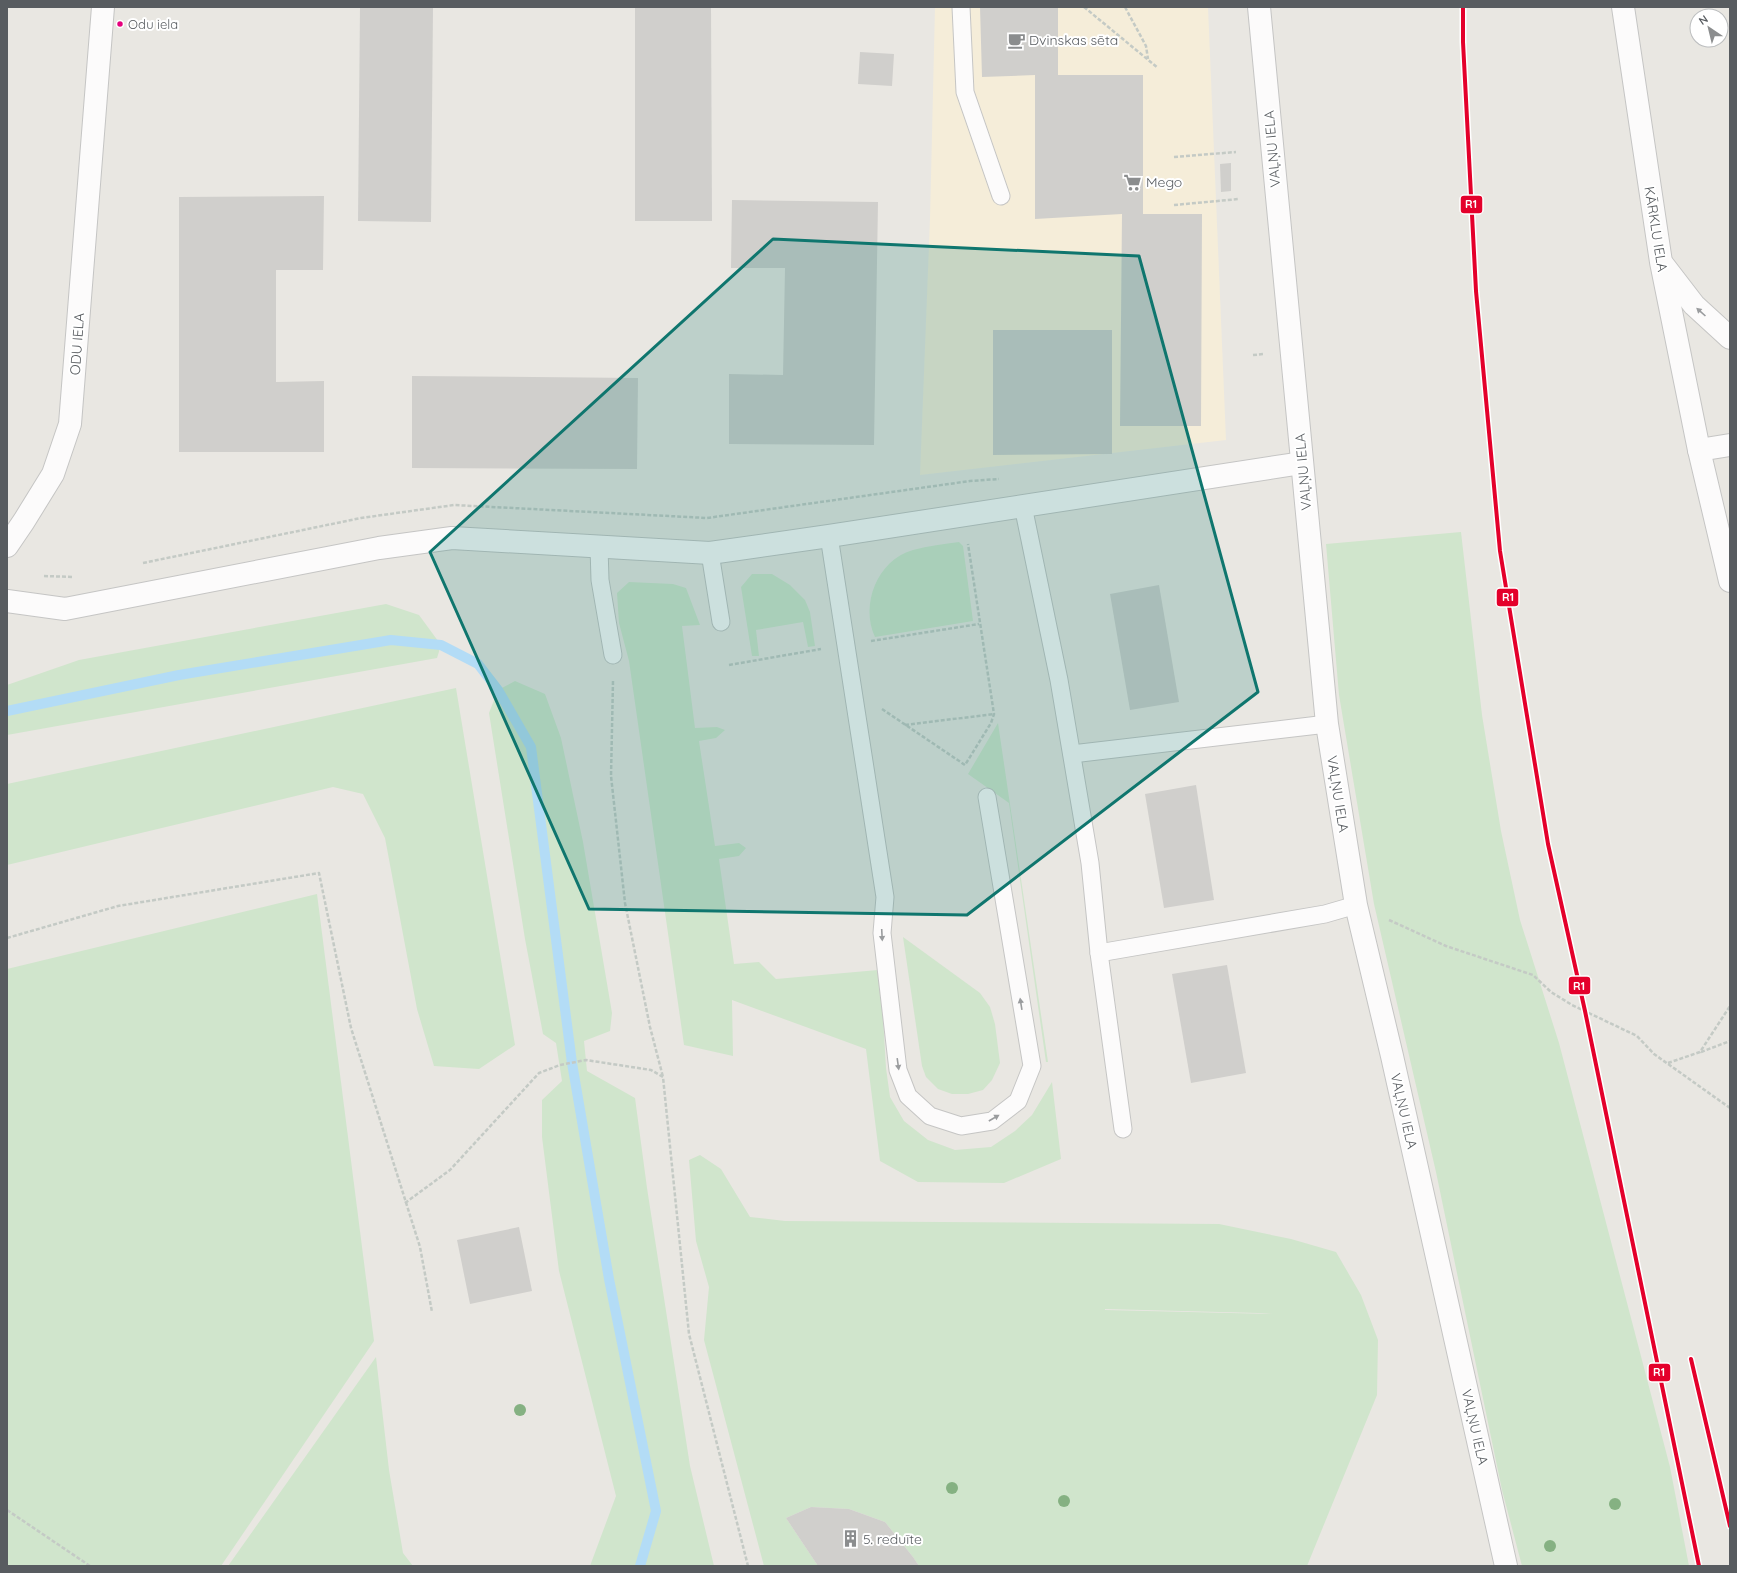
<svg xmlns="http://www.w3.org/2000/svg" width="1737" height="1573" font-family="Quicksand,sans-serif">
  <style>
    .commercial { fill: #f5edd9 }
    .green { fill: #d0e5cc; fill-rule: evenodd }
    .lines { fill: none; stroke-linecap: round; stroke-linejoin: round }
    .stream { stroke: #b3dcf6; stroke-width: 10 }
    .building { fill: #d0cfcc }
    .service-casing { stroke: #c5c5c4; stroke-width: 19 }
    .minor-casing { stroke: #c5c5c4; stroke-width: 24 }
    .tertiary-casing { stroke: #c5c5c4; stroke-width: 24 }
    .path { stroke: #c4cac5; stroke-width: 2.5; stroke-dasharray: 4 2; stroke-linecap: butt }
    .service { stroke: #fcfbfb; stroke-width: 17 }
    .minor { stroke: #fcfbfb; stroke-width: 22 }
    .tertiary { stroke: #fcfbfb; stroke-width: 22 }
    .rail-1-casing { stroke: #fff; stroke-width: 7 }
    .rail-1 { stroke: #e4002b; stroke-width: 4 }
    .tree { fill: #85b182 }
    .oneway { fill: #9a9c9e }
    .marked { fill: #0f766e; fill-opacity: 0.2; stroke: #0f766e; stroke-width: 3; stroke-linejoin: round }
    .bus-dot { fill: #e5007d; stroke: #fff; stroke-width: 1.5 }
    .labels { text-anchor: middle; stroke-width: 4; stroke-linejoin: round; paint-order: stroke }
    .bus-label { font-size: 13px; fill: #585c60; stroke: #fff; text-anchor: start }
    .poi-label { font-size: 14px; fill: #585c60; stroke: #fff; text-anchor: start }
    .street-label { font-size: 14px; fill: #585c60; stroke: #fff }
    .line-badge { stroke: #fff; stroke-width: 1.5 }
    .badge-label { font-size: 11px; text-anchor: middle; font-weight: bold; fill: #fff }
  </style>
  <rect width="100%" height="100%" fill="#e9e7e2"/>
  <polygon class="commercial" points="935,7 1208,7 1226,440 920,475 930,219"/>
  <g class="green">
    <polygon points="1461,532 1482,715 1501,831 1520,920 1559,1043 1670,1467 1689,1566 1522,1566 1502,1490 1436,1172 1374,904 1339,695 1326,544"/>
    <path d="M959 542 963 546 973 621 875 637C860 605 877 560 913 550 928 546 944 544 959 542Z"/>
    <polygon points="752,574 772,574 790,585 805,600 810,612 815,646 808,647 803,622 756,630 759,656 752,656 741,587"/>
    <polygon points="629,582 673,584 686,588 700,625 682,626 695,728 717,727 725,730 716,738 699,741 715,846 739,843 746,848 739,856 719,859 734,964 759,962 776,979 878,970 882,1000 886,1068 890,1097 904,1121 928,1140 955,1150 991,1147 1015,1131 1032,1115 1052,1082 1061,1159 1004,1183 918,1182 880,1161 866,1049 732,1000 733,1056 684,1045 629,661 619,623 617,593"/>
    <polygon points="386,604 419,615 441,645 437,658 7,735 7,685 79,660"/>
    <polygon points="515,681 545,694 561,738 583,842 612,1013 610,1031 584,1041 587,1071 635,1098 647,1188 690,1466 714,1566 590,1566 616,1496 559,1271 542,1137 542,1100 562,1081 556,1043 543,1034 525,939 489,713 498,690"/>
    <polygon points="456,688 515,1045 479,1069 434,1066 417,1009 385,838 363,794 333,787 7,865 7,784"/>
    <polygon points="998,723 1048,1062 1046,1062 1009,803 968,774"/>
    <polygon points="317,894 374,1341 221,1566 7,1566 7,969"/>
    <polygon points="903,937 980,993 990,1007 995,1024 1000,1063 992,1080 983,1090 968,1094 952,1094 938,1089 926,1077 922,1066"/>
    <path d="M700 1155 721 1169 750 1217 785 1221 1219 1224 1291 1239 1336 1252 1361 1295 1378 1340 1377 1395 1307 1566H919L913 1557 885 1522 849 1509 811 1507 786 1518 818 1566H764L704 1340 709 1287 696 1241 689 1160ZM1105 1309 1258 1313 1272 1314 1105 1310Z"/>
    <polygon points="376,1357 389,1470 403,1553 413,1566 228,1566"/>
  </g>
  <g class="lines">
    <polyline class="stream" points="7,711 179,675 391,640 441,645 478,664 498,690 531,747 572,1063 609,1279 656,1511 640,1566"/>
  </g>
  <g class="building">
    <polygon points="360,7 433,7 431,222 358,221"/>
    <polygon points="635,7 711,7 712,221 635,221"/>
    <polygon points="980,7 1058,7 1058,75 1143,75 1143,214 1202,214 1201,426 1120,426 1122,214 1035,219 1035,75 982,77"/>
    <polygon points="860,52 894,54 892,86 858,84"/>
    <polygon points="1231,163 1231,191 1221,192 1220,164"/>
    <polygon points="324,196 323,270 276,270 276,382 324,381 324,452 179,452 179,197"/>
    <polygon points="732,200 878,202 874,445 729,444 729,374 783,375 785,268 731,268"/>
    <polygon points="993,330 1112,330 1112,454 993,455"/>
    <polygon points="412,376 638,378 637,469 412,468"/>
    <polygon points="1159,585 1179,702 1130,710 1110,594"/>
    <polygon points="1196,785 1214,900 1164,908 1145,794"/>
    <polygon points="1227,965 1246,1073 1191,1083 1172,974"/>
    <polygon points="519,1227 532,1291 470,1304 457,1240"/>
    <polygon points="811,1507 849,1509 885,1522 913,1557 919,1566 818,1566 786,1518"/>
  </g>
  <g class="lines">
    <defs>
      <g id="service">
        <polyline points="961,7 965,92 1001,196"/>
        <polyline points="1023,506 1059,680 1090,863 1099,953 1123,1129"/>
        <polyline points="829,536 885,897 882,933 898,1070 908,1096 930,1116 961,1126 992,1121 1018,1101 1032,1066 987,797"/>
        <polyline points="599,547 600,580 613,655"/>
        <polyline points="710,553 721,622"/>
        <polyline points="1072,754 1327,724"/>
        <polyline points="1099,953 1325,914 1356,905"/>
      </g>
      <g id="minor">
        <polyline points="1259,7 1327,724 1356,905 1392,1056 1506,1566"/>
        <polyline points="7,546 24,521 53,474 70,424 103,7"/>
        <polyline points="7,601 65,609 379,548 452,538 710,553 829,536 1302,463"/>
      </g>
      <g id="tertiary">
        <polyline points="1623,7 1661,262 1699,450 1730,581"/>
        <polyline points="1664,266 1694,305 1730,338"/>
        <polyline points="1699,450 1730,445"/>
      </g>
    </defs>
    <use href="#service" class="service-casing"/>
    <use href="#minor" class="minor-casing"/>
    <use href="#tertiary" class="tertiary-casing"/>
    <g class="path">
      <polyline points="1084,7 1158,68"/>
      <polyline points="1125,7 1146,46 1148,59"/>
      <polyline points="1174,157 1236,152"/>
      <polyline points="1174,205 1239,199"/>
      <polyline points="1253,355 1264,354"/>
      <polyline points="143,563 361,518 454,505 707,518 970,481 999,479"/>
      <polyline points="44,576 73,577"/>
      <polyline points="871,641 979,624"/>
      <polyline points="729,665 821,649"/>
      <polyline points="613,681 611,776 625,903 650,1027 663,1077"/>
      <polyline points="882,709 965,765 991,723 994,714 968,544"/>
      <polyline points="905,725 994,714"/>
      <polyline points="1389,920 1446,946 1533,975 1551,992 1572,1005 1637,1036 1654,1054 1730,1108"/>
      <polyline points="7,938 118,906 319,873 351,1028 420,1247 432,1312"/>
      <polyline points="1701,1052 1730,1041"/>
      <polyline points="1668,1063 1700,1052 1730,1006"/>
      <polyline points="405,1203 450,1170 539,1073 560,1065 586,1060 651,1070 663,1077 689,1334 748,1566"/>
      <polyline points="7,1510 90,1566"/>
    </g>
    <use href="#service" class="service"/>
    <use href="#minor" class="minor"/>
    <use href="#tertiary" class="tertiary"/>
    <defs>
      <g id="rail-1">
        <polyline points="1463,7 1463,42 1476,291 1500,551 1548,844 1585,1011 1699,1566"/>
        <polyline points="1691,1359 1730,1526"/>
      </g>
    </defs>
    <use href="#rail-1" class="rail-1-casing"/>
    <use href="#rail-1" class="rail-1"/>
  </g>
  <g class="tree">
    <circle cx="520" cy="1410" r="6"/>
    <circle cx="952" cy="1488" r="6"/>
    <circle cx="1064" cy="1501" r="6"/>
    <circle cx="1615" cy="1504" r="6"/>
    <circle cx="1550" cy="1546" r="6"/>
  </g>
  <defs><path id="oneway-solid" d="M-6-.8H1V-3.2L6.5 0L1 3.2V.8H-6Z"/></defs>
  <g class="oneway">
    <use href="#oneway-solid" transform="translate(1701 312) rotate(-138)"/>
    <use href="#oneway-solid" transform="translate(882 935) rotate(87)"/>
    <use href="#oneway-solid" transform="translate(1021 1004) rotate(-99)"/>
    <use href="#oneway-solid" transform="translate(898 1064) rotate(82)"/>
    <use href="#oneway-solid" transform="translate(994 1118) rotate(-30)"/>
  </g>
  <path class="marked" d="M773 239 1139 256 1258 692 967 915 589 909 430 552Z"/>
  <defs>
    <symbol id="cafe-bare" viewBox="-9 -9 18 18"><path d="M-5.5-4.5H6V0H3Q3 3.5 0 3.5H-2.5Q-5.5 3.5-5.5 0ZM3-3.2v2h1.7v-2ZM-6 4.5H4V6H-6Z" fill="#8b8d8e" stroke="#fff" stroke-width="2.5" paint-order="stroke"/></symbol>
    <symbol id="supermarket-bare" viewBox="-9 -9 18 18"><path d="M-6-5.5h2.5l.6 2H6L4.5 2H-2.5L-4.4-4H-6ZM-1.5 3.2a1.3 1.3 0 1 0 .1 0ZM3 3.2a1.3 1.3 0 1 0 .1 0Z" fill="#8b8d8e" stroke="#fff" stroke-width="2.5" paint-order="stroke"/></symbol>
    <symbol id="building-bare" viewBox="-9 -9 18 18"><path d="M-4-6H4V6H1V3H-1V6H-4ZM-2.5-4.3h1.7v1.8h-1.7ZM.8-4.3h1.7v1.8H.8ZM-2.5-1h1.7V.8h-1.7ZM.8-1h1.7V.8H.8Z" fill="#8b8d8e" stroke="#fff" stroke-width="2.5" paint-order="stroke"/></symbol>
  </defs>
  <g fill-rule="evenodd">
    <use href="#cafe-bare" x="1004" y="28" width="25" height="25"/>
    <use href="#supermarket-bare" x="1120" y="170" width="25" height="25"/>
    <use href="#building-bare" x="838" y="1526" width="25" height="25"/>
  </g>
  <circle class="bus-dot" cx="120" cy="24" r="3.5"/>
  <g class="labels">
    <g class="bus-label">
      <text x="128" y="29">Odu iela</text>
    </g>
    <g class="poi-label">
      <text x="1029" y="45">Dvinskas sēta</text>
      <text x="1146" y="187">Mego</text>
      <text x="863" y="1544">5. reduīte</text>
    </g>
    <g class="street-label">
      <text transform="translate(1272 149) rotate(-95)" y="5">VAĻŅU IELA</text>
      <text transform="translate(1656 229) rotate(81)" y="5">KĀRKLU IELA</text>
      <text transform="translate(77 344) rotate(-86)" y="5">ODU IELA</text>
      <text transform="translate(1303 472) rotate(-95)" y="5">VAĻŅU IELA</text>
      <text transform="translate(1338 794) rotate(81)" y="5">VAĻŅU IELA</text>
      <text transform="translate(1404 1111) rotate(77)" y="5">VAĻŅU IELA</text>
      <text transform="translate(1475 1427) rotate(77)" y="5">VAĻŅU IELA</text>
    </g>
  </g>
  <g class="line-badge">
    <rect x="1460" y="195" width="23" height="19" rx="4" fill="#e4002b"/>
    <rect x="1496" y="588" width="23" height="19" rx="4" fill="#e4002b"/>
    <rect x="1568" y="976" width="23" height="19" rx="4" fill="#e4002b"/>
    <rect x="1648" y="1363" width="23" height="19" rx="4" fill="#e4002b"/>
  </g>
  <g class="badge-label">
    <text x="1471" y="208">R1</text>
    <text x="1508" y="601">R1</text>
    <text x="1579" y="990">R1</text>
    <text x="1659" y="1376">R1</text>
  </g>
  <rect width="1737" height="1573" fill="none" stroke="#585c60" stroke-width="16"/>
  <g transform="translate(1709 28) rotate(325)"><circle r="19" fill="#ffffff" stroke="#bcbebf"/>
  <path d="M0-3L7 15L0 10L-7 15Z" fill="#8b8d8e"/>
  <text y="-6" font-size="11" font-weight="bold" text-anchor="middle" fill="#585c60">N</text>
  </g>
</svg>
